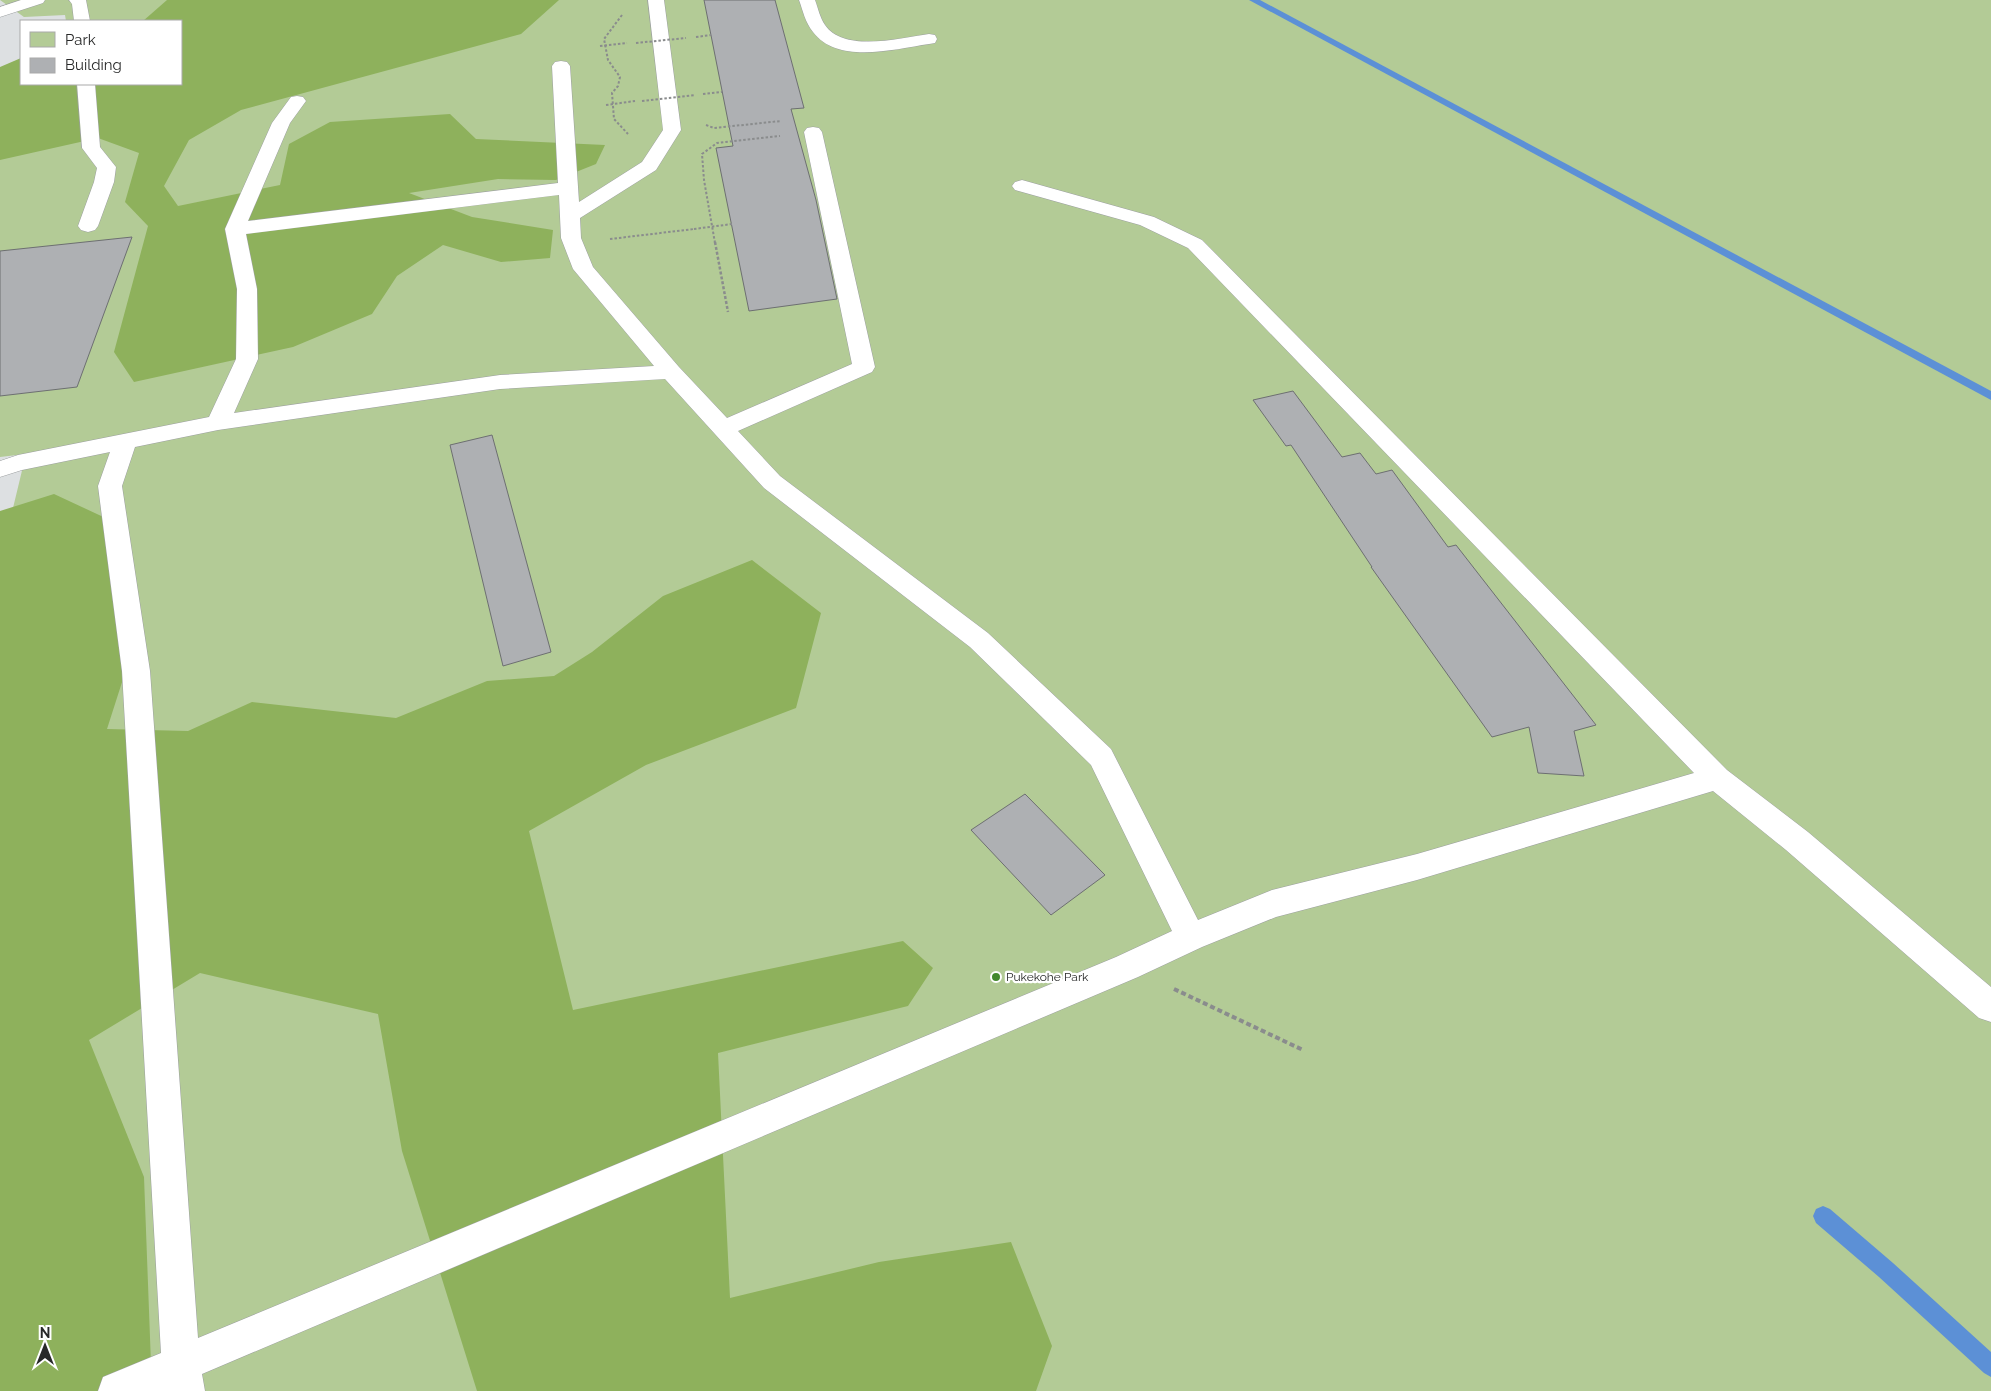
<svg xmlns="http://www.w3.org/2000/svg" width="1991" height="1391" font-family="Raleway,sans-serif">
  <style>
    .green { fill: #b3cb96 }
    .forest { fill: #8eb15c }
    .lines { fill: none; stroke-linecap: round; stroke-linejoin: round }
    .stream { fill: #5c90d6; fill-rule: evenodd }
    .building { fill: #aeb0b3; stroke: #6d6f71 }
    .lane-casing { stroke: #9c9fa1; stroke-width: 1 }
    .path-far2 { stroke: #8a8c8d; stroke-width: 2; stroke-dasharray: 2.5 2; stroke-linecap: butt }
    .path-far1 { stroke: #8a8c8d; stroke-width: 2.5; stroke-dasharray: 3 2; stroke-linecap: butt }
    .path { stroke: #8a8c8d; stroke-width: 4; stroke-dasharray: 5 3; stroke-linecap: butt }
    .lane { fill: #fff; fill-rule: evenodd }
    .path-bridge { stroke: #8a8c8d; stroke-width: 2; stroke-dasharray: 2.5 2; stroke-linecap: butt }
    .poi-dot { fill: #43882d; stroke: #fff; stroke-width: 2 }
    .labels { text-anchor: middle; stroke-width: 4.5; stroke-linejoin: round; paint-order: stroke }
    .poi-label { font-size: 12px; fill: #282929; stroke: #fff; text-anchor: start }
  </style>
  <rect width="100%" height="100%" fill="#dde0e2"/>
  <polygon class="green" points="0,0 1991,0 1991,1391 0,1391 0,562 26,454 0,457 0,140 181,84 181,21 66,21 65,15 24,17"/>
  <g class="forest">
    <polygon points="167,0 559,0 521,34 241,110 189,140 164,186 178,206 280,185 289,144 330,122 450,114 476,139 605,145 596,164 556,180 498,179 409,193 472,217 553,230 550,258 501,262 443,245 397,276 372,314 293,347 134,382 114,352 148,226 125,202 139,153 98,138 0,160 0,67 21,58 21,84 181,84 181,21 143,21"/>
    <polygon points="54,494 127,528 140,626 107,729 188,731 252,702 396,718 487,681 554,676 592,652 663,596 752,560 821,613 796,708 646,765 529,831 573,1010 903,941 933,968 908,1006 718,1053 730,1298 879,1262 1011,1242 1052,1346 1036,1391 477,1391 402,1151 378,1014 200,973 89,1040 144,1177 152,1391 0,1391 0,511"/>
  </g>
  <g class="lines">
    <g class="stream">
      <polygon points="1249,0 1260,0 1991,391 1991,400"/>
      <polygon points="1823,1206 1830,1209 1893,1263 1991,1352 1991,1377 1984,1373 1879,1277 1816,1223 1813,1216 1816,1209"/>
    </g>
  </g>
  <g class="building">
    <polygon points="704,0 775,0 804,108 791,109 816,200 837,299 749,311 716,148 733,146"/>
    <polygon points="132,237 77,387 0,396 0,251"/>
    <polygon points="1293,391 1342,457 1360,453 1376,474 1392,470 1448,547 1456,545 1596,725 1574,731 1584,776 1538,773 1529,727 1492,737 1371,567 1372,567 1291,445 1286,446 1253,400"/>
    <polygon points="492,435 551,652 503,666 450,445"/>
    <polygon points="1025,794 1105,875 1051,915 971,830"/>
  </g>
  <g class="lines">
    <defs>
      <g id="lane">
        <polygon points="21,0 45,0 43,3 0,17 0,7"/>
        <polygon points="69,0 86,0 90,21 74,21 72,4"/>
        <path d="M648 0H664L681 130 656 170 580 218 581 238 593 267 679 367 727 418 852 364 804 132 807 128 813 127 819 128 822 132 875 367 872 372 738 431 780 476 988 633 1111 749 1198 920 1272 890 1417 854 1694 773 1188 248 1140 225 1015 190 1012 186 1015 182 1022 180 1154 217 1202 240 1727 770 1808 832 1991 987V1022L1979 1018 1786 850 1713 791 1417 880 1276 917 1202 947 1138 977 202 1374 205 1391H98L103 1377 161 1353 122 671 98 486 110 452 22 470 0 477V461L18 455 209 417 236 359 237 289 225 229 272 123 291 97 297 96 303 97 306 101 290 123 248 221 558 183 552 66 555 62 561 61 567 62 570 66 579 202 642 162 663 130ZM559 195 561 238 573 269 654 366 500 375 234 413 258 359 257 289 246 234ZM665 379 764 488 970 647 1091 765 1172 931 1116 957 198 1338 150 671 122 486 135 447 218 430 500 389Z"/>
        <path d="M799 0H815C818 8 820 18 825 25 844 53 901 38 929 34L935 35 937 39 935 43 929 44C894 49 838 65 813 32 805 22 803 11 799 0Z"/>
        <polygon points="77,84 95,84 100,147 116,167 114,182 98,226 95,230 88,232 81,230 78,226 94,182 97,168 82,148"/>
      </g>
    </defs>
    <use href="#lane" class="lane-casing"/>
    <g class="path-far2">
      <polyline points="622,15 604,39 608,60 620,77 618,86 612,93 614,119 628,134"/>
      <polyline points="696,37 711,35"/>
      <polyline points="600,46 627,43"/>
      <polyline points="703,94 722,92"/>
      <polyline points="606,105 635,101"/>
      <polyline points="706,125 714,128 781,121"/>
      <polyline points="610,239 694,229"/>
      <polyline points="715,243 704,180 702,154 717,143 780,136"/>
    </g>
    <polyline class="path-far1" points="715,242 728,312"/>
    <polyline class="path" points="1174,989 1303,1050"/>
    <use href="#lane" class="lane"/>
    <g class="path-bridge">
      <polyline points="636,43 686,38"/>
      <polyline points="642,101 695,95"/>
      <polyline points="694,229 732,224"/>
    </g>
  </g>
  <circle class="poi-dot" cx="996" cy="977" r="5"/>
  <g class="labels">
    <g class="poi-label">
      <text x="1006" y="981">Pukekohe Park</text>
    </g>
  </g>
  <rect x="20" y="20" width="162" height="65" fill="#ffffff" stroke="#a9a9a9"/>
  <rect x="30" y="32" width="25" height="15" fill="#b3cb96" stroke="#a9a9a9"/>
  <text x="65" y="45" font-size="15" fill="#282929">Park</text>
  <rect x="30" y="58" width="25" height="15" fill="#aeb0b3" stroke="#a9a9a9"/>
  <text x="65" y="70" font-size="15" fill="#282929">Building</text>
  <g transform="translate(45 1346)" stroke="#ffffff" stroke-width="4" paint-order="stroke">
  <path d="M0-4L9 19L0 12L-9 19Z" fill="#282929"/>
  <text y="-8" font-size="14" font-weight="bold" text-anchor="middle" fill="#282929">N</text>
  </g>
</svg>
